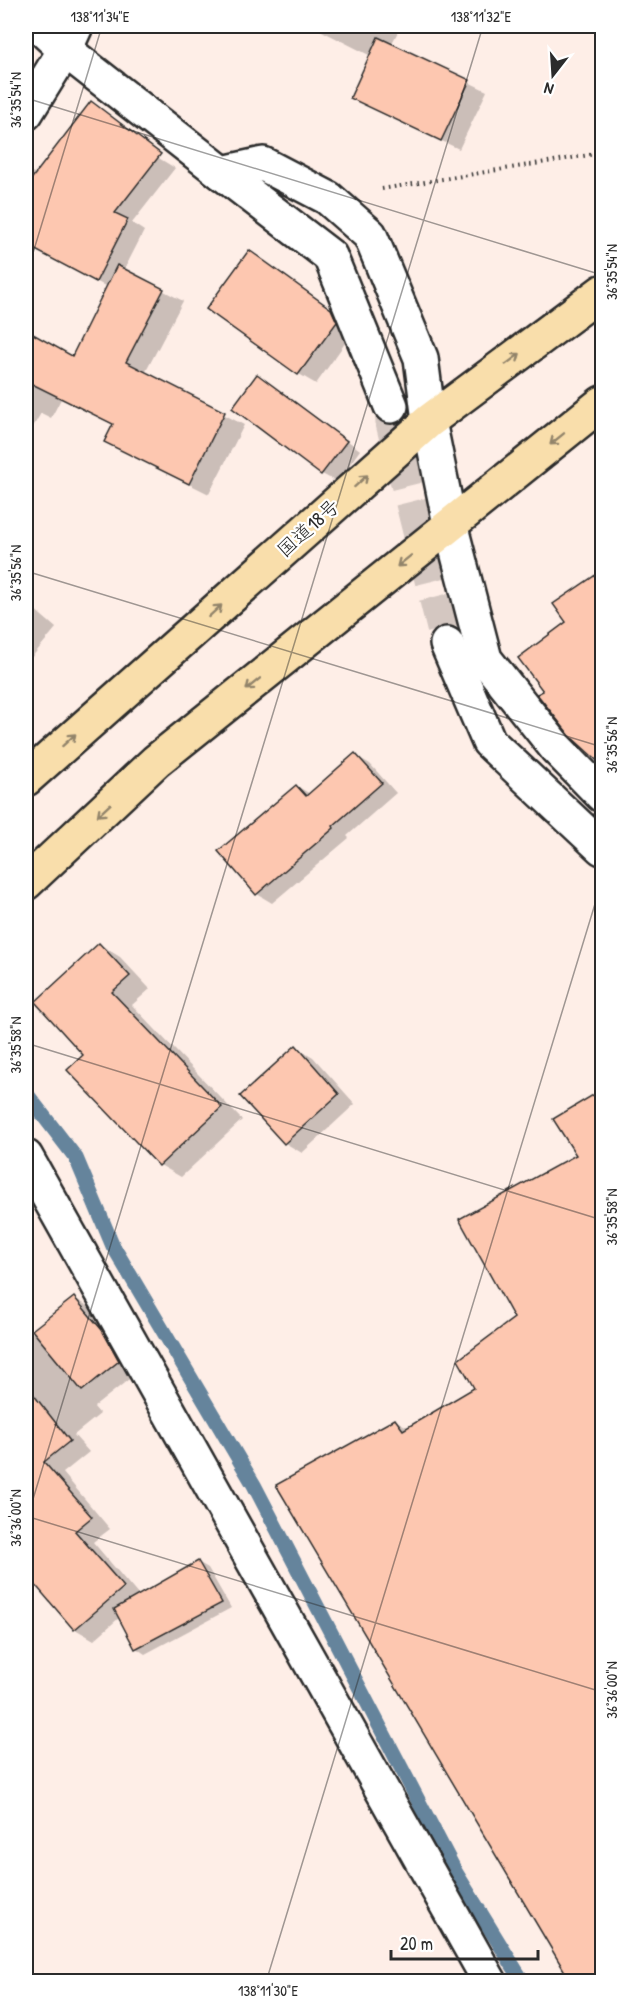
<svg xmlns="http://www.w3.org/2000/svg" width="628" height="2007" font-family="'Patrick Hand','Klee One',sans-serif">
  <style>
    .shadow { fill: #0003 }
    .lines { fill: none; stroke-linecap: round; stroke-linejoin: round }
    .stream { stroke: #65849c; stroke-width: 15 }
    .building { fill: #fdc7b0; stroke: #2b2b2b; stroke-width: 1.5 }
    .minor-tunnel { stroke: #d4c7c1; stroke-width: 33; stroke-dasharray: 33 16; stroke-linecap: butt }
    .minor-casing { stroke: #2b2b2b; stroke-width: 38 }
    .highway-casing { stroke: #2b2b2b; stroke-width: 38 }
    .path { stroke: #2b2b2b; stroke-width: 4; stroke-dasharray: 1.5 4.5; stroke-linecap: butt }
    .minor { stroke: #fff; stroke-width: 33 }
    .highway { stroke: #f9deab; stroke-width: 33 }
    .oneway { stroke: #92846b }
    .ticks { fill: none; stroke: #2b2b2b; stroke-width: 1.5; stroke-opacity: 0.45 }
    .labels { text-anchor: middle; stroke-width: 4.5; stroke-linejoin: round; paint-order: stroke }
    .street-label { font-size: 20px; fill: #2b2b2b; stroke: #fff }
    .neatline { fill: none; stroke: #2b2b2b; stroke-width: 2 }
    .ticks-label { font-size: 15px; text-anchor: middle; fill: #2b2b2b }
  </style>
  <rect width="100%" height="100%" fill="#feeee7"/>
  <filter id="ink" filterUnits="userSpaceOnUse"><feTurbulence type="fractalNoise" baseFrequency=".0167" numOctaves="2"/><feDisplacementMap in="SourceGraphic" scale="12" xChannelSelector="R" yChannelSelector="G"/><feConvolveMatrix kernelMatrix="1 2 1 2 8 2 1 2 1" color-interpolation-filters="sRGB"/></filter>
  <g filter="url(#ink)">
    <g class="shadow">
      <polygon points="199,26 210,26 208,29"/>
      <polygon points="288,26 301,26 298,31"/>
      <polygon points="312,26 401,26 391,45 487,91 459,149 369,107 371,56"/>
      <polygon points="101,123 175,168 132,223 144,231 124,270 183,301 145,373 244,425 209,494 125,452 114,425 61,399 51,418 41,413 26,439 26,332 72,358 107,287 26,245 26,169 36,174"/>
      <polygon points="249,251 266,261 349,321 353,332 316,384 299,374 208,308"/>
      <polygon points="257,376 272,384 360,450 337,482 322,474"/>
      <polygon points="26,602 56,628 26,664"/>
      <polygon points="355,755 370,764 396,793 347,836 349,838 272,903 257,894 297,786 310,794"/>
      <polygon points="99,944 120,957 150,989 132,1005 242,1120 181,1177 160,1165 85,1055"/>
      <polygon points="296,1047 313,1057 355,1104 302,1153 285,1143"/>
      <polygon points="578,1155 602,1982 395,1420 409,1428 476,1389 516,1319"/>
      <polygon points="74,1298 93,1309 138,1372 94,1407 100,1414 74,1435 89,1452 63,1473 110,1529 93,1542 139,1596 198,1562 208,1568 231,1608 145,1654 136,1648 120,1617 94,1640 75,1629 26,1572 26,1338"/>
    </g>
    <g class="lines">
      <polyline class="stream" points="26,1093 76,1158 113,1246 254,1485 456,1873 523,1982"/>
    </g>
    <g class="building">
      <polygon points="378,37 470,80 441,141 350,98"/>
      <polygon points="91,101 161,154 115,213 128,219 96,282 26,245 26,186"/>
      <polygon points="249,250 331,309 337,322 298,375 206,309"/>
      <polygon points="117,265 164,289 126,362 225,412 189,484 104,442 113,424 26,381 26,330 72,356"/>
      <polygon points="257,374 347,441 321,475 232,408"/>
      <polygon points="603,570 603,766 570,736 537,694 543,691 518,658 566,622 553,604"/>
      <polygon points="355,753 382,783 333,826 334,828 256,895 218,851 296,785 306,796"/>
      <polygon points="99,943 130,976 112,992 222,1107 159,1166 67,1070 83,1055 35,1002"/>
      <polygon points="296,1045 339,1094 284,1144 240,1096"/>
      <polygon points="603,1089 603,1982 571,1982 276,1485 395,1419 403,1430 474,1388 458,1360 514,1318 459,1219 576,1155 553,1119"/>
      <polygon points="74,1297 102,1330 119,1361 82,1391 32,1330"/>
      <polygon points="26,1385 70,1441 44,1462 92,1517 75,1531 124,1587 74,1630 26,1574"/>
      <polygon points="198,1561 222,1603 135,1649 114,1609"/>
    </g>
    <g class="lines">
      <polyline class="minor-tunnel" points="391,406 392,423 447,644"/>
      <defs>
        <g id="minor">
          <polyline points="39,26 65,50 222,173 263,164 328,198 370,235 421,358 429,421 450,524 485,659 556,748 602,795"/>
          <polyline points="26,113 65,50 76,26"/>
          <polyline points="222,173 330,256 391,406"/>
          <polyline points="447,644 489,742 602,848"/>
          <polyline points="26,1157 490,1982"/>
        </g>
        <g id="highway">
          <polyline points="26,779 429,421 602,292"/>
          <polyline points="26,883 156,761 602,403"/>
        </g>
      </defs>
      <use href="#minor" class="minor-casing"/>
      <use href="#highway" class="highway-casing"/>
      <polyline class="path" points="382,189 602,153"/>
      <use href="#minor" class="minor"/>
      <use href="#highway" class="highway"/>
    </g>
    <defs><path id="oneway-shaft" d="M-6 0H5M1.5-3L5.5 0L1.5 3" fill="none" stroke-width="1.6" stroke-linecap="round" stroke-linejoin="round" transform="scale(1.5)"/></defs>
    <g class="oneway">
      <use href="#oneway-shaft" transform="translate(513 359) rotate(-37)"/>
      <use href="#oneway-shaft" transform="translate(557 439) rotate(141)"/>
      <use href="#oneway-shaft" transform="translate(361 481) rotate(-42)"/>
      <use href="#oneway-shaft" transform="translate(404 561) rotate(141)"/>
      <use href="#oneway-shaft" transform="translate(215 611) rotate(-42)"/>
      <use href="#oneway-shaft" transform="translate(253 684) rotate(141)"/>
      <use href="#oneway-shaft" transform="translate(69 740) rotate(-42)"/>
      <use href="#oneway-shaft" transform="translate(104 810) rotate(137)"/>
    </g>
  </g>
  <path class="ticks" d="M26 98 602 275M26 276 102 26M26 571 602 747M26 1043 602 1220M26 1516 602 1692M26 1522 483 26M266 1982 602 881"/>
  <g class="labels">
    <g class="street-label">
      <text transform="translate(308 528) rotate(-42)" y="7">国道18号</text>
    </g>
  </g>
  <rect width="628" height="2007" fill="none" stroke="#fff" stroke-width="66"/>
  <g transform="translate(553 75) rotate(197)" stroke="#ffffff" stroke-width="4.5" paint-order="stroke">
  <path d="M0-4.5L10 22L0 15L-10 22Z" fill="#2b2b2b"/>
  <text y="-9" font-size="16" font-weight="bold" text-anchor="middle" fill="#2b2b2b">N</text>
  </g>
  <path d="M391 1950v9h147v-9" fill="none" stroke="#2b2b2b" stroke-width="3"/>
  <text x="400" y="1950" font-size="18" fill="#2b2b2b" stroke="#ffffff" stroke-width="4.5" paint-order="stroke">20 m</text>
  <rect x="33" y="33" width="562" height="1941" class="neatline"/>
  <g class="ticks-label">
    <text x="100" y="22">138°11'34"E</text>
    <text x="481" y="22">138°11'32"E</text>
    <text transform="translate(16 100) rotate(-90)" y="5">36°35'54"N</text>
    <text transform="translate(612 272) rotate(-90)" y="5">36°35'54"N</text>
    <text transform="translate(16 573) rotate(-90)" y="5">36°35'56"N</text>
    <text transform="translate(612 745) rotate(-90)" y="5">36°35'56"N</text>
    <text transform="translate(16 1045) rotate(-90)" y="5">36°35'58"N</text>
    <text transform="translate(612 1217) rotate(-90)" y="5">36°35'58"N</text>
    <text transform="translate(16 1518) rotate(-90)" y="5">36°36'00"N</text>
    <text transform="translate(612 1690) rotate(-90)" y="5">36°36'00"N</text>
    <text x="268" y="1996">138°11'30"E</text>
  </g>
</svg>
